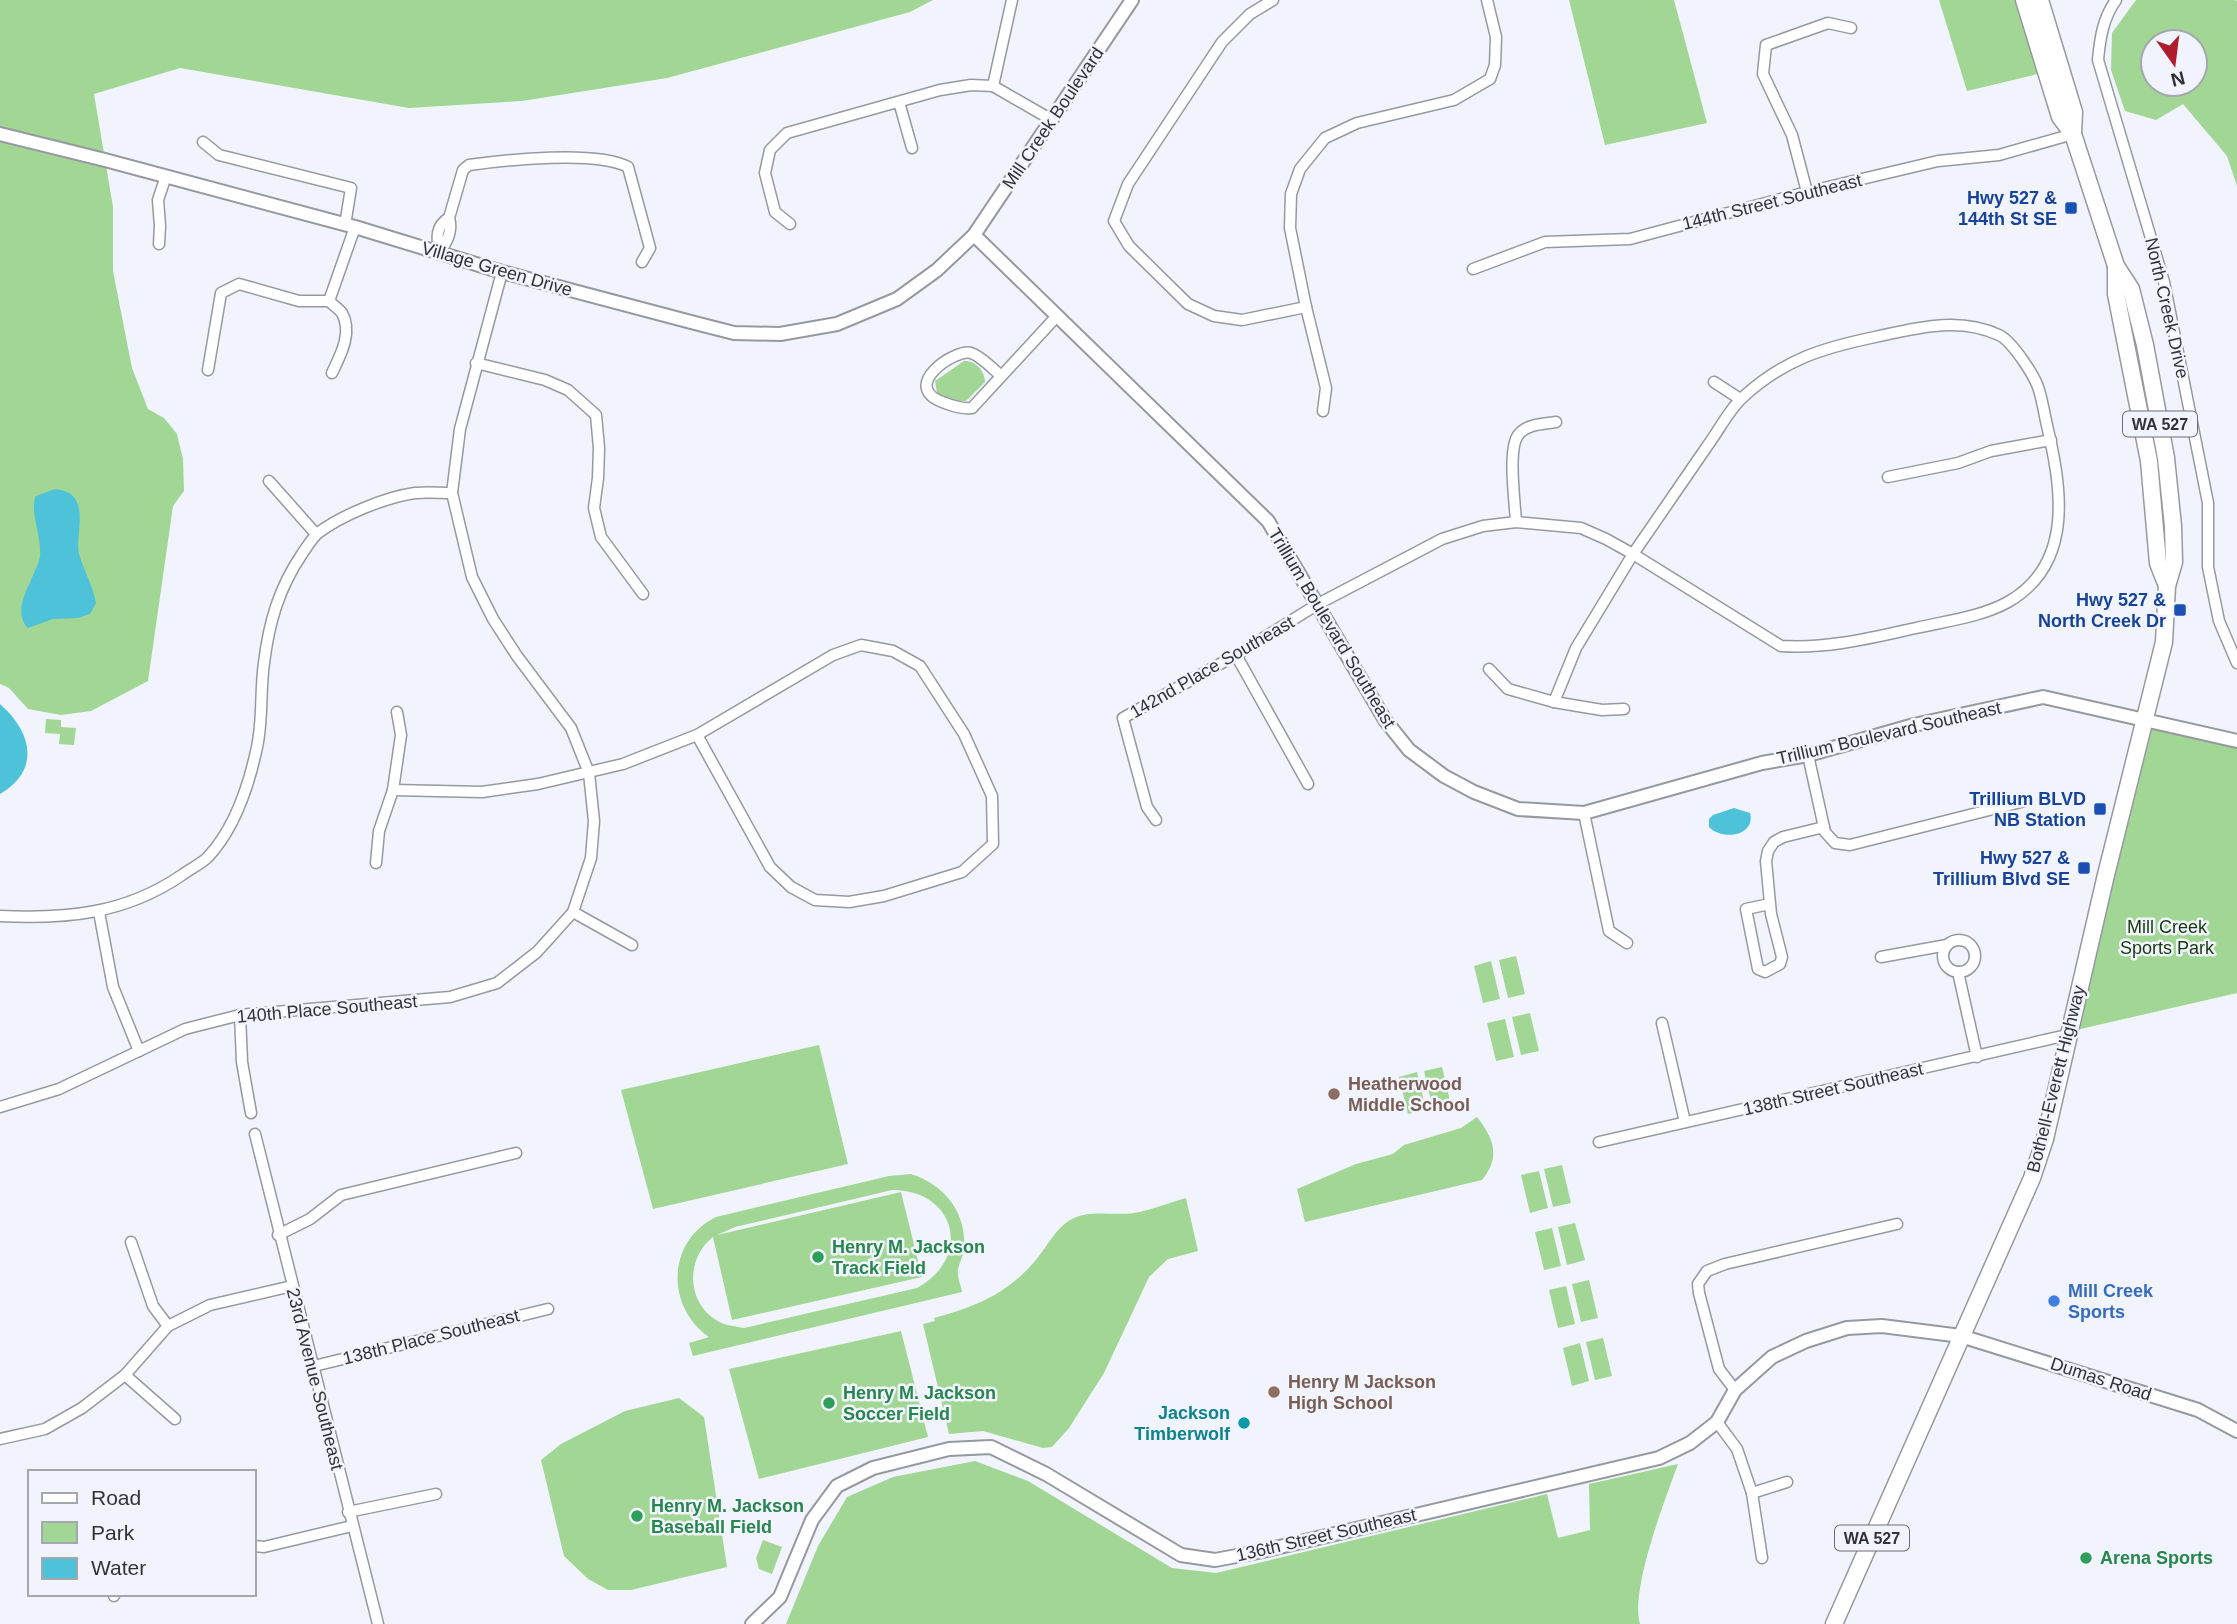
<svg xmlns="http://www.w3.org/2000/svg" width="2237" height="1624" font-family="Arial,sans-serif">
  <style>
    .green { fill: #a1d695; fill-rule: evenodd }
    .water { fill: #4ec2d9 }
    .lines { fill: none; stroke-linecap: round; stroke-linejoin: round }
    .minor-casing { stroke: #9699a0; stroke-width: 13 }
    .tertiary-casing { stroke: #9699a0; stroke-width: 16 }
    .primary-casing { stroke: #9699a0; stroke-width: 19 }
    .minor { stroke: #fff; stroke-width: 10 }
    .tertiary { stroke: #fff; stroke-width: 12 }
    .primary { stroke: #fff; stroke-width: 16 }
    .transit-dot { fill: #1a4fb4; stroke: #f2f4fd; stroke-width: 2.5 }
    .education-dot { fill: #8d6e63; stroke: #f2f4fd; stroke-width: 2.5 }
    .leisure-dot { fill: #2e9e5b; stroke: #f2f4fd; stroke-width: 2.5 }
    .shop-dot { fill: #3f7fe0; stroke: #f2f4fd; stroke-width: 2.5 }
    .culture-dot { fill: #0f9aa8; stroke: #f2f4fd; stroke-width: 2.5 }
    .labels { text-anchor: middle; stroke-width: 5; stroke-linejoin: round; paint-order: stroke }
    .shield { fill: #f2f4fd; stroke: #6c6d72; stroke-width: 2 }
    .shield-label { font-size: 16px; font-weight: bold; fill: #323337 }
    .street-label { font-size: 18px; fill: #323337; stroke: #f2f4fd }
    .transit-label { font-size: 18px; font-weight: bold; fill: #164399; stroke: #f2f4fd; text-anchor: end }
    .park-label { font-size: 18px; fill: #15390c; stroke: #f2f4fd }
    .education-label { font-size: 18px; font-weight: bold; fill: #785e54; stroke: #f2f4fd; text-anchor: start }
    .leisure-label { font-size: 18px; font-weight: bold; fill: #27864d; stroke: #f2f4fd; text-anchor: start }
    .shop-label { font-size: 18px; font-weight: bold; fill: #366cbe; stroke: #f2f4fd; text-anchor: start }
    .culture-label { font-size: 18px; font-weight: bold; fill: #0d838f; stroke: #f2f4fd; text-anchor: end }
  </style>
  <rect width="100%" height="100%" fill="#f2f4fd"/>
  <g class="green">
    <polygon points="0,0 933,0 910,12 667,78 522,101 409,108 180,68 94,94 113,207 113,271 132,368 148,409 164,418 177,434 183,459 184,491 173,506 148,681 91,711 61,715 28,709 9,688 0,684"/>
    <polygon points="1569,0 1674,0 1707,123 1605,145"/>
    <polygon points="1939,0 2024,0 2046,72 1967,91"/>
    <path d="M2136 0H2236L2237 2V186L2227 156 2183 104 2156 120 2125 111 2111 70 2112 33ZM2195 42V84H2153V42Z"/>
    <path d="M964 361C975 360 985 371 985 382L966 401H956L937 393 935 381Z"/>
    <polygon points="46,719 61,720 61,727 76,728 74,745 59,744 60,734 45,733"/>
    <polygon points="2146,724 2237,744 2237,993 2072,1031"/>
    <polygon points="1516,956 1525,994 1508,998 1499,960"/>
    <polygon points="1491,961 1500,999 1483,1003 1474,966"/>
    <polygon points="1530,1013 1539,1051 1521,1055 1512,1017"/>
    <polygon points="1505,1019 1514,1057 1496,1061 1487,1023"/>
    <polygon points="819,1045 848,1164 653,1209 621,1090"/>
    <polygon points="1442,1067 1451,1105 1433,1109 1424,1071"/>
    <polygon points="1417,1072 1426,1110 1408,1114 1399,1077"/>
    <path d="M1477 1117C1494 1139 1501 1157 1482 1180L1305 1222 1297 1189 1356 1164 1393 1154 1404 1145 1461 1128Z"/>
    <polygon points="1562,1165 1571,1203 1553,1207 1544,1169"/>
    <polygon points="1539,1171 1548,1208 1530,1213 1521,1175"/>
    <path d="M911 1174C945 1185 967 1213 964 1249 963 1257 959 1263 958 1270 957 1277 961 1286 962 1292L693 1356 689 1343 709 1337C665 1306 667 1241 716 1217L889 1176ZM892 1190C956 1190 973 1257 917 1288L744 1328C732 1326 722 1325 713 1318 686 1298 687 1257 713 1237L732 1320 922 1277 901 1192 717 1235 735 1227Z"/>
    <path d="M1186 1198 1198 1251 1168 1259 1149 1277 1104 1373 1069 1428 1052 1447 1043 1448 983 1431 949 1434 923 1324 935 1321 934 1318C975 1307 1007 1294 1035 1261 1047 1247 1055 1229 1070 1220 1088 1209 1114 1216 1134 1213 1152 1210 1168 1203 1186 1198Z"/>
    <polygon points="1575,1223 1585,1260 1567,1265 1558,1227"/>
    <polygon points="1552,1228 1561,1266 1544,1270 1535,1232"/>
    <polygon points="1589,1280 1598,1318 1581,1322 1572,1284"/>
    <polygon points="1566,1286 1575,1324 1558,1328 1549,1290"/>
    <polygon points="901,1331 928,1437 759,1479 729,1369"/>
    <polygon points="1603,1338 1612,1376 1595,1380 1586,1342"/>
    <polygon points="1580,1343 1589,1381 1572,1386 1563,1348"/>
    <polygon points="679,1398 704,1417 727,1567 631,1590 608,1590 588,1579 564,1556 541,1460 561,1444 625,1411"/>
    <path d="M975 1461 1028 1481 1172 1568 1216 1573 1547 1494 1558 1538 1590 1530 1589 1484 1678 1464C1665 1500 1630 1589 1640 1624H786L818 1546 847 1497 893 1477Z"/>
    <polygon points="763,1540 782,1547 772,1574 759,1569 756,1558"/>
  </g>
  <g class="water">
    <path d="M55 489C94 493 74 533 79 554 84 571 93 586 96 603L90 614 78 618 53 619 28 628C9 609 36 578 40 556 42 537 29 510 36 496Z"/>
    <path d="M0 704C32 732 41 770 0 794Z"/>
    <path d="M1734 808 1750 813C1756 836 1722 841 1709 827V819L1713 815Z"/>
  </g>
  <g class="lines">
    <defs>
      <g id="minor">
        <polyline points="1273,0 1250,14 1222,42 1128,184 1114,221 1129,246 1188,304 1214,316 1242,320 1306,307"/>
        <path d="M2116 0C2103 18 2100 38 2098 60L2164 282 2208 503V567L2219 621 2237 663"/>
        <polyline points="993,86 1012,0"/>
        <polyline points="899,102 912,148"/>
        <polyline points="203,142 219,155 351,188 345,225"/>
        <polyline points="1807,192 1792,135 1763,74 1766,45 1828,23 1851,28"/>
        <polyline points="790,224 775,212 765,173 770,150 787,133 940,90 971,85 993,86 1052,120"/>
        <polyline points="159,244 160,226 158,200 166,176"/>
        <path d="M439 253C447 242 453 231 449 218L463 170 469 165C506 160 596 150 628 167L650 248 642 262"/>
        <path d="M439 253C437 239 435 226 449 218"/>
        <polyline points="1473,269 1545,242 1630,239 1807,192 1938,161 1999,155 2073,134"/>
        <polyline points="502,272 460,429 452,493 472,577 493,619 517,656 571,728 589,773 594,821 591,858 573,912"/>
        <path d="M329 301C333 305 339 309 342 313 353 333 340 356 332 373"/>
        <polyline points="476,363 545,380 568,390 596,415 599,448 598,478 594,508 601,537 643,594"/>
        <polyline points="208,370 221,293 239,284 299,301 329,301 355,227"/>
        <path d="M1001 376C993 369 981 356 971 353 956 348 897 387 945 403 955 407 962 409 972 408L1056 317"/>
        <polyline points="1714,382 1740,399"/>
        <polyline points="1323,411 1326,388 1306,307 1290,228 1291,194 1300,169 1325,138 1357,123 1454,100 1490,79 1495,65 1496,37 1487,0"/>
        <polyline points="1888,477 1958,463 1991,451 2051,440"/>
        <polyline points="269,481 316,534"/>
        <path d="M1516 522C1515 502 1507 447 1519 434 1527 424 1544 424 1556 422"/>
        <polyline points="1236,655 1308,784"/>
        <polyline points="1489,669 1508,689 1554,702 1602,710 1624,709"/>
        <polyline points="1808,755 1825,832 1835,843 1850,845 2025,801"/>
        <polyline points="393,790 482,792 538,784 623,764 697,735 833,655 861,645 893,651 920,666 964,734 992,796 993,844 962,872 884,896 849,902 815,900 791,887 770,867 697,735"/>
        <polyline points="1584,813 1609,931 1627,943"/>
        <path d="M1156 820 1147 807 1123 718 1236 655 1318 604 1442 539 1483 526 1516 522 1581 528 1606 539 1633 554C1658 518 1683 481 1708 445 1719 430 1729 410 1742 398 1783 360 1822 348 1875 337 1916 328 1959 316 1999 335 2012 341 2035 376 2039 390 2042 400 2044 411 2046 421 2061 485 2076 563 2008 602 1981 617 1946 621 1916 628 1871 638 1828 649 1781 646L1633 554 1576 648 1554 702"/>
        <polyline points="376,863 379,831 393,790 401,735 397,712"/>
        <polyline points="1770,904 1746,909 1758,969 1765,972 1780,964 1782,957 1771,914 1766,861 1768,851 1774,842 1783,837 1824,827"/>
        <polyline points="99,912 113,987 139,1051"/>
        <path d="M0 916C67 919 125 914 182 875 190 869 201 864 208 857 235 828 249 785 257 747 263 720 260 690 264 663 269 622 279 588 302 554 307 547 312 538 318 533 342 515 386 497 415 493 427 492 440 493 452 493"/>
        <circle cx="1959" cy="956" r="16"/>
        <polyline points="1881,957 1947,945"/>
        <polyline points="1958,972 1977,1057"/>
        <polyline points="240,1015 242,1062 251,1113"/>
        <polyline points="1662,1023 1685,1122"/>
        <polyline points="0,1107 59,1089 185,1029 240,1015 450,997 497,983 537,952 573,912 632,945"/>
        <polyline points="255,1134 378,1624"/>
        <polyline points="1599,1142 2067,1035"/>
        <polyline points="278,1235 310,1219 341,1195 516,1153"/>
        <polyline points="131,1242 153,1306 168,1326"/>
        <polyline points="314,1366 548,1309"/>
        <polyline points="125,1375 175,1419"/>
        <polyline points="1735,1390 1719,1369 1699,1293 1698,1284 1707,1271 1725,1264 1897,1224"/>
        <polyline points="1717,1422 1737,1449 1752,1493 1762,1558"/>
        <polyline points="0,1439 45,1429 82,1408 125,1375 168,1326 210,1305 292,1286"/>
        <polyline points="1752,1493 1787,1482"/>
        <polyline points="348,1512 436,1494"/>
        <polyline points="254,1546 264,1547 352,1526"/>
        <polyline points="114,1596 114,1594"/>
      </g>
      <g id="tertiary">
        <polyline points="0,134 105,160 355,227 502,272 691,322 734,333 780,334 837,324 897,299 937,270 974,235 1132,0"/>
        <polyline points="974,235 1268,521 1385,720 1409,750 1444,776 1474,792 1518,809 1584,813 1762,763 1808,755 1914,725 2043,697 2237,741"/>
        <polyline points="752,1624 780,1597 812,1520 837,1486 873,1468 949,1449 991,1447 1046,1474 1181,1555 1215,1560 1258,1552 1659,1458 1690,1443 1717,1422 1735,1390 1772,1357 1806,1341 1847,1328 1882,1326 1961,1336 2198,1410 2237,1431"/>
      </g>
      <g id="primary">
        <polyline points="2024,0 2060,117 2073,134"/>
        <polyline points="2116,266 2116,294 2149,461 2158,563 2167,586"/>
        <polyline points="1834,1624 2032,1178 2045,1139 2105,879 2164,642 2167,586 2174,562 2173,526 2166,458 2145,345 2131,289 2116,266 2073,134 2074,112 2040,0"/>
      </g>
    </defs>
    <use href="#minor" class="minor-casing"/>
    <use href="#tertiary" class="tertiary-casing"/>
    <use href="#primary" class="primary-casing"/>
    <use href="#minor" class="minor"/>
    <use href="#tertiary" class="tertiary"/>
    <use href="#primary" class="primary"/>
  </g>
  <g class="transit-dot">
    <rect x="2064" y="201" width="14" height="14" rx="3.5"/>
    <rect x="2173" y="603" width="14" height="14" rx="3.5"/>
    <rect x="2093" y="802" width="14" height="14" rx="3.5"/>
    <rect x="2077" y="861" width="14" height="14" rx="3.5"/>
  </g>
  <g class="education-dot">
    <circle cx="1334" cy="1094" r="7"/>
    <circle cx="1274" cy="1392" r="7"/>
  </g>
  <g class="leisure-dot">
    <circle cx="818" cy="1257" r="7"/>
    <circle cx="829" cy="1403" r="7"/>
    <circle cx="637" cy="1516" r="7"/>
    <circle cx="2086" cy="1558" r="7"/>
  </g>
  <circle class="shop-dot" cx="2054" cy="1301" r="7"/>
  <circle class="culture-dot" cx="1244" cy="1423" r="7"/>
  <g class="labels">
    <g class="shield">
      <rect x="2123" y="411.5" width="74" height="25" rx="5"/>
      <rect x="1835" y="1525.5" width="74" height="25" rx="5"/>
    </g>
    <g class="shield-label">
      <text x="2160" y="430">WA 527</text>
      <text x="1872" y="1544">WA 527</text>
    </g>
    <g class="street-label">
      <text transform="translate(1053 118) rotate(-56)" y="6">Mill Creek Boulevard</text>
      <text transform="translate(1772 202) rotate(-14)" y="6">144th Street Southeast</text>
      <text transform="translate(497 269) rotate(16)" y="6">Village Green Drive</text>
      <text transform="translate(2167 308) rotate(77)" y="6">North Creek Drive</text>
      <text transform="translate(1332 628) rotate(59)" y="6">Trillium Boulevard Southeast</text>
      <text transform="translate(1212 667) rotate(-30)" y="6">142nd Place Southeast</text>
      <text transform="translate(1889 733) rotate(-13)" y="6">Trillium Boulevard Southeast</text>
      <text transform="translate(327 1009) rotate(-5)" y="6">140th Place Southeast</text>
      <text transform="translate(2056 1079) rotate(-76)" y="6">Bothell-Everett Highway</text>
      <text transform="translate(1833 1089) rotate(-13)" y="6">138th Street Southeast</text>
      <text transform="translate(431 1337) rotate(-14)" y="6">138th Place Southeast</text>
      <text transform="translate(315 1379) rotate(76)" y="6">23rd Avenue Southeast</text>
      <text transform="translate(2101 1379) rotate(18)" y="6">Dumas Road</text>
      <text transform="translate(1326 1535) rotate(-13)" y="6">136th Street Southeast</text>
    </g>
    <g class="transit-label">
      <text x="2057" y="204">Hwy 527 &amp;<tspan x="2057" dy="21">144th St SE</tspan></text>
      <text x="2166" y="606">Hwy 527 &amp;<tspan x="2166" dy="21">North Creek Dr</tspan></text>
      <text x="2086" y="805">Trillium BLVD<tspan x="2086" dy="21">NB Station</tspan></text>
      <text x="2070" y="864">Hwy 527 &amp;<tspan x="2070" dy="21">Trillium Blvd SE</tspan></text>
    </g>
    <g class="park-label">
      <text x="2167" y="933">Mill Creek<tspan x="2167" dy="21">Sports Park</tspan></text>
    </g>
    <g class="education-label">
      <text x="1348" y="1090">Heatherwood<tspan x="1348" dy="21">Middle School</tspan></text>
      <text x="1288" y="1388">Henry M Jackson<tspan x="1288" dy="21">High School</tspan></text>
    </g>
    <g class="leisure-label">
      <text x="832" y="1253">Henry M. Jackson<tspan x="832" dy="21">Track Field</tspan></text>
      <text x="843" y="1399">Henry M. Jackson<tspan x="843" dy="21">Soccer Field</tspan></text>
      <text x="651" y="1512">Henry M. Jackson<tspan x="651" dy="21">Baseball Field</tspan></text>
      <text x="2100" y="1564">Arena Sports</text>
    </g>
    <g class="shop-label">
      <text x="2068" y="1297">Mill Creek<tspan x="2068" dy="21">Sports</tspan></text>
    </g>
    <g class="culture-label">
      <text x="1230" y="1419">Jackson<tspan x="1230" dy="21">Timberwolf</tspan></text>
    </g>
  </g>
  <rect x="28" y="1470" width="228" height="126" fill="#f2f4fd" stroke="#a5a7ae" stroke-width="2"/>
  <rect x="42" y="1493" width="35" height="10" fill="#ffffff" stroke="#a5a7ae" stroke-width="2"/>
  <text x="91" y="1505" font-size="21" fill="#323337">Road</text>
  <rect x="42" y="1522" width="35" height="21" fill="#a1d695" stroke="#a5a7ae" stroke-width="2"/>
  <text x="91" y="1540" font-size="21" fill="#323337">Park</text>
  <rect x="42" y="1558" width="35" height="21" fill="#4ec2d9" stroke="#a5a7ae" stroke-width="2"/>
  <text x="91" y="1575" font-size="21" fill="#323337">Water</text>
  <g transform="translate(2174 63) rotate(166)"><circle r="33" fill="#f2f4fd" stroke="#a5a7ae" stroke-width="2"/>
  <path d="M0-5L12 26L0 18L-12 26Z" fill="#b01d2d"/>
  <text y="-10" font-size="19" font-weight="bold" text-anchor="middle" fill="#323337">N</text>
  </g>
</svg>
